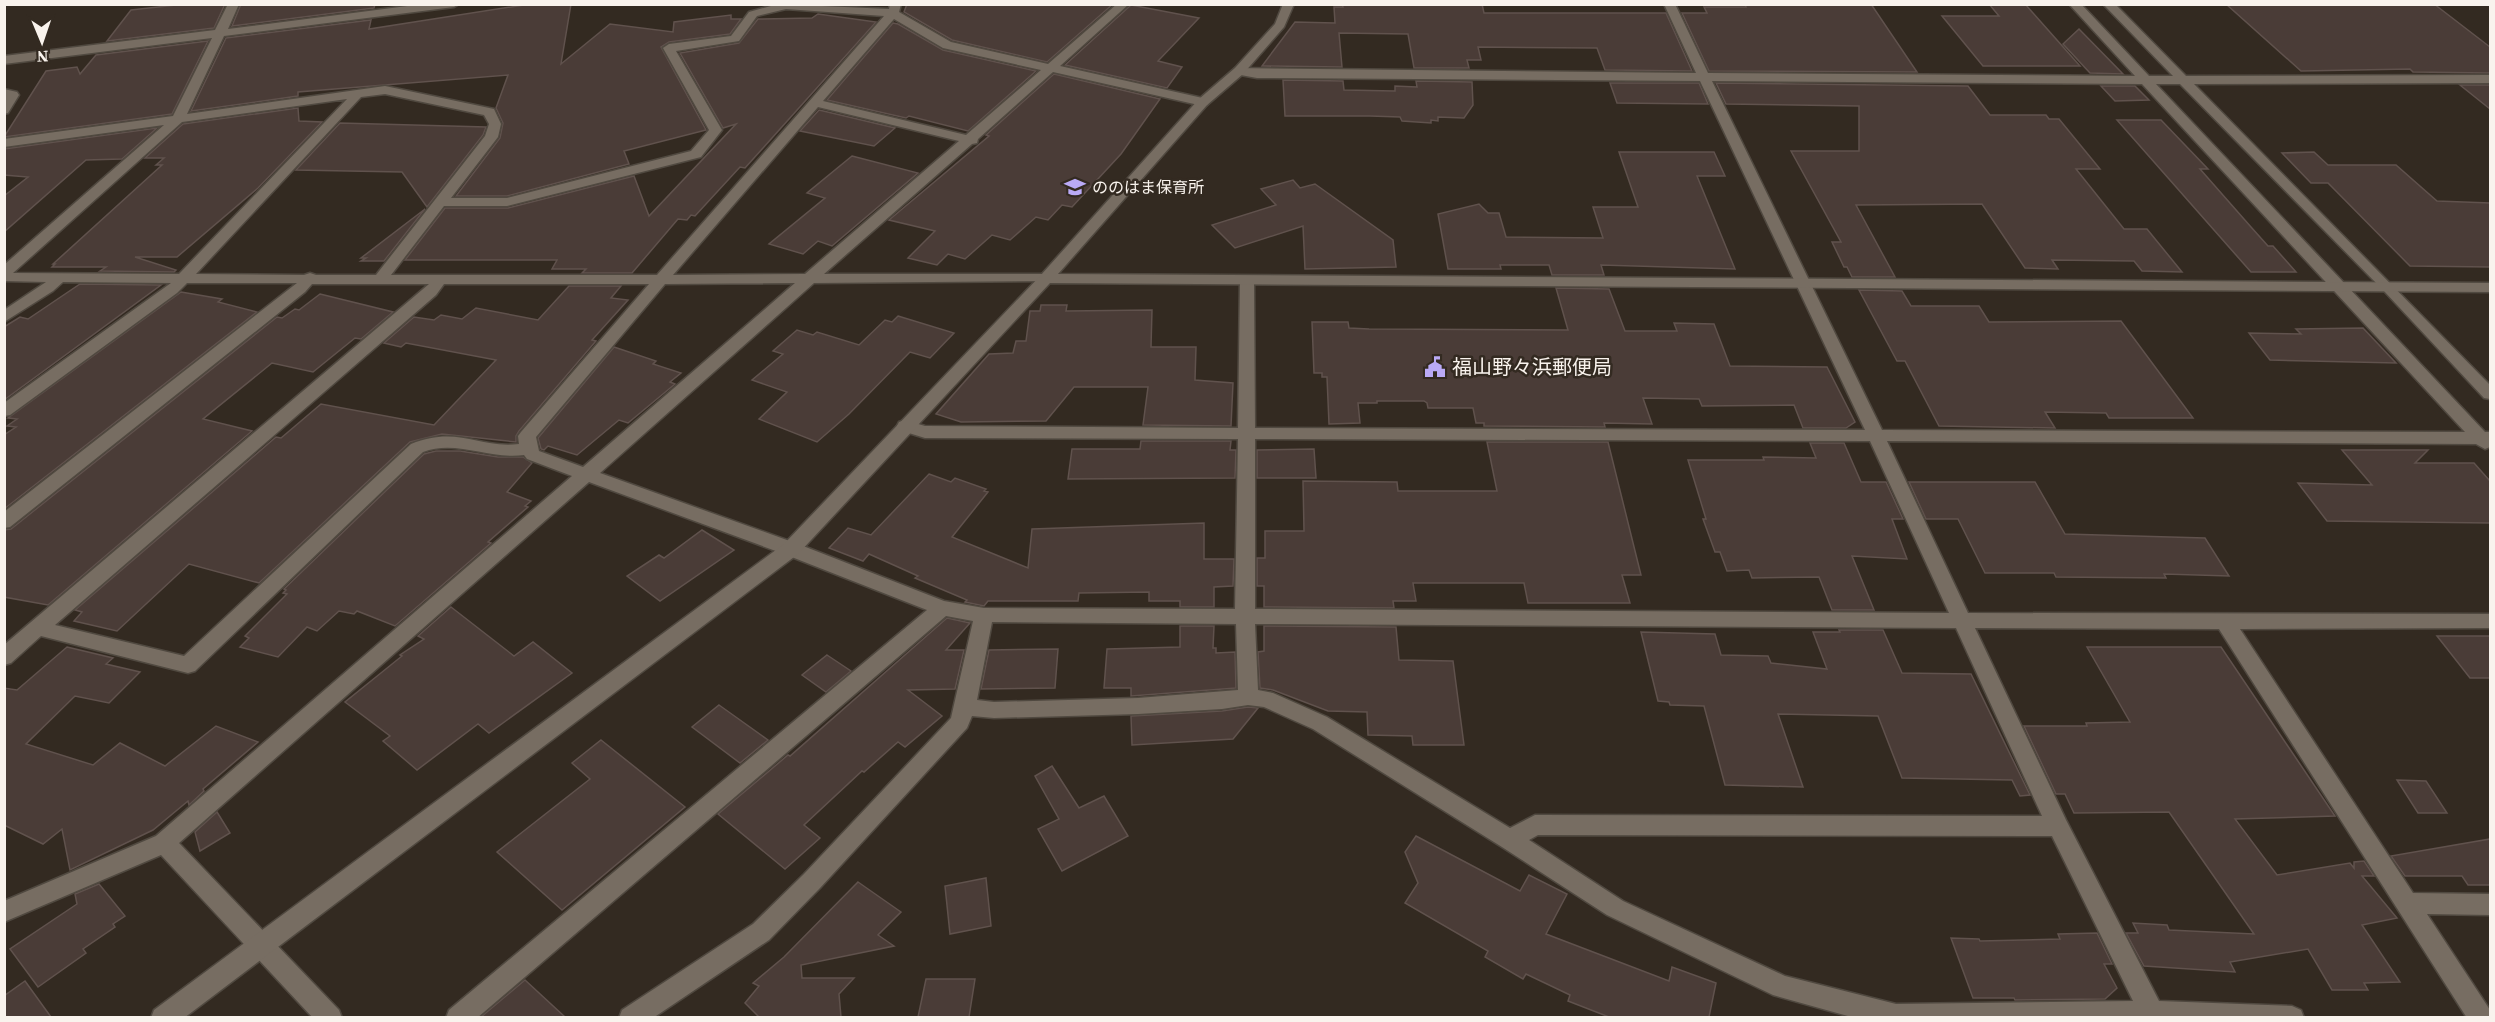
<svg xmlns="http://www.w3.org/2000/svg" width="2495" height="1022" font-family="'Source Serif 4','Noto Sans JP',serif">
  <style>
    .building { fill: #4a3c37; stroke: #60524d; stroke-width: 1.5 }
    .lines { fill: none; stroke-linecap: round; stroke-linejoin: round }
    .minor-casing { stroke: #504940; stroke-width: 3 }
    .tertiary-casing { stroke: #504940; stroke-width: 3 }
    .minor { fill: #776d62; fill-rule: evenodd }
    .tertiary { fill: #776d62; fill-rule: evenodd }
    .labels { text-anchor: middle; stroke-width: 5; stroke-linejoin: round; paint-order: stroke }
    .far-poi-label { font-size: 16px; fill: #f9f3ed; stroke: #332a21; text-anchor: start }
    .poi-label { font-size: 20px; fill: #f9f3ed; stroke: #332a21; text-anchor: start }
  </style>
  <rect width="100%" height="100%" fill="#332a21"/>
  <g class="building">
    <polygon points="185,4 225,4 214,28 107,41 131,10"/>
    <polygon points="241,4 375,4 374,8 232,26"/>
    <polygon points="530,4 571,4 561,64 610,24 673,32 674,22 731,15 731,19 741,19 730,34 669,42 661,47 706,130 624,151 629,164 507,196 456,196 500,138 503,123 496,108 508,75 298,92 298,96 191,111 226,38 371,20 369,29"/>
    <polygon points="907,4 1113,4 1047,62 952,40 904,12"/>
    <polygon points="1342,4 1482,4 1484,13 1666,13 1692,71 1605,70 1597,48 1478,47 1481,60 1467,60 1469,68 1414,68 1408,34 1339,33 1342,67 1262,66 1295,22 1335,23 1334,7 1343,7"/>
    <polygon points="1745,4 1871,4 1917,72 1709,71 1682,13 1707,13 1704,7 1746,7"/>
    <polygon points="1989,4 2025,4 2080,66 1983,66 1942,16 1999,16"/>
    <polygon points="2226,4 2434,4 2490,47 2490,73 2413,72 2410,69 2301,71"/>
    <polygon points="1131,5 1199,18 1158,61 1182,67 1167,88 1065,65"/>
    <polygon points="818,14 876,22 745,168 740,167 695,216 691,215 687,220 678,219 632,273 582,273 586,269 552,269 557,260 405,260 445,208 508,208 634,176 649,216 736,124 723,128 680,53 739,43 758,19 812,18"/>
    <polygon points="893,23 898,24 943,50 1036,71 968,131 909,116 906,118 827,100"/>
    <polygon points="2079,29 2123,74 2090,73 2063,44"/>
    <polygon points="208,41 172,114 4,137 46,71 77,67 80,74 96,55"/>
    <polygon points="1054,74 1160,99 1121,154 1072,207 1062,205 1048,220 1036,217 1010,240 992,235 965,259 948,254 937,265 908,258 935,231 889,220 989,136 986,135"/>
    <polygon points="1283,80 1343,81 1344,90 1395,91 1395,86 1417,87 1416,81 1472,82 1473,105 1464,118 1438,117 1438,121 1431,120 1431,123 1402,121 1400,117 1370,116 1285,116"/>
    <polygon points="1610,83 1699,83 1708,104 1617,103"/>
    <polygon points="1716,83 1968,86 1990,115 2046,115 2049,119 2059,119 2100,169 2076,169 2124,229 2147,229 2182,272 2142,271 2134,261 2052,260 2058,269 2025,268 1982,204 1856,205 1895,277 1852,277 1847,267 1844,267 1832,242 1841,242 1791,151 1859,151 1859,106 1726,104"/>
    <polygon points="2460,85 2490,85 2490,109"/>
    <polygon points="2101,86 2135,86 2149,100 2115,101"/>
    <polygon points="298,108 299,121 322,122 258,188 177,257 135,257 176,270 174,272 100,271 106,267 52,267 55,264 53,264 162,165 156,165 164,158 145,158 183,124"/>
    <polygon points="819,110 895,128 874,146 800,131"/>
    <polygon points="2117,120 2161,120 2208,169 2200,169 2251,227 2268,246 2273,246 2296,272 2251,272"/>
    <polygon points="340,123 486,127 483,135 427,207 402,172 296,170"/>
    <polygon points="157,128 122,159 86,160 4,232 4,196 28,177 4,175 4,149"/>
    <polygon points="1619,152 1714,152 1725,176 1697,176 1735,269 1601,265 1604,275 1552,275 1549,265 1500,265 1501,269 1448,269 1438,214 1479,204 1488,213 1499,213 1506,237 1603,238 1593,207 1638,207"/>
    <polygon points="2314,152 2328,165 2396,165 2437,201 2490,203 2490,267 2410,266 2328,183 2311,183 2282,153"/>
    <polygon points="852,156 918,173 832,246 818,241 803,254 769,244 825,198 807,193"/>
    <polygon points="1293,180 1300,188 1315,184 1393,240 1396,267 1305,269 1303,226 1235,248 1212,225 1276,205 1261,189"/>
    <polygon points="425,209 384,261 361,261 366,258 361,258"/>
    <polygon points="80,284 161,285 4,400 4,327 20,317 28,319"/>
    <polygon points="569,286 621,286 611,298 628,300 592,340 596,341 519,431 516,436 516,442 442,434 410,442 259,583 189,564 117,631 74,621 82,612 75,610 276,437 281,438 321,404 434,425 496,360 406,343 401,347 384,343 414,317 434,320 441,315 462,319 476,308 538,320"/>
    <polygon points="1556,288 1609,289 1625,331 1677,331 1674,323 1714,324 1730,366 1827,367 1855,422 1846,428 1803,428 1794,405 1702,406 1699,399 1643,398 1652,424 1604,423 1605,427 1484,426 1484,423 1476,423 1473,408 1428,408 1427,403 1424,401 1377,401 1377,403 1358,403 1360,423 1329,424 1327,377 1322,377 1322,373 1314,373 1312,322 1348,322 1349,328 1369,329 1568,330"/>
    <polygon points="1859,290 1902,291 1911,306 1979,306 1989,322 2121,321 2193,418 2109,418 2106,413 2045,412 2055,428 1939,426 1905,361 1897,361"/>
    <polygon points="181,292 222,299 218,302 257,312 4,509 4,435 16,427 7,426 17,419 8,418"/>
    <polygon points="320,294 393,312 361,339 355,338 313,372 272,363 203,419 252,431 48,605 4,597 4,530 11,529 277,317 282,318 295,309 299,310"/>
    <polygon points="1041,305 1067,305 1066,311 1152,310 1151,347 1196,347 1195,380 1233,383 1231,426 1143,425 1148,387 1074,387 1046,421 961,422 936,414 989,354 1013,353 1016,341 1026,341 1030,311 1040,311"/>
    <polygon points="898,316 954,333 930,358 910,352 849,414 817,442 759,419 787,392 752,380 783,354 773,351 797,330 813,335 817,332 859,345 885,320 892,322"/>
    <polygon points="2363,328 2396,363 2270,360 2249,333 2301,334 2296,329"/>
    <polygon points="614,347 656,361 653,364 681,373 670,382 675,384 628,423 619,420 577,455 548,446 544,450 541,449 538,438"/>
    <polygon points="1141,441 1231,441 1230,450 1236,450 1235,478 1068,479 1072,449 1140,449"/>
    <polygon points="1487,442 1608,442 1641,575 1622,575 1630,603 1528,603 1524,583 1413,583 1416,601 1393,601 1394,608 1264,607 1264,586 1257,586 1257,558 1265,558 1265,531 1304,531 1303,481 1397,482 1398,491 1497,491"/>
    <polygon points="1810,443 1844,443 1861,482 1886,482 1903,519 1892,519 1907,559 1852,556 1874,610 1832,610 1819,577 1752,578 1749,570 1727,571 1720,552 1715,552 1703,519 1706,519 1688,460 1764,460 1763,457 1816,458"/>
    <polygon points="1314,449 1316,478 1257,478 1257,450"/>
    <polygon points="2342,450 2428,450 2415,463 2474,463 2490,481 2490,523 2327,521 2298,483 2372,485"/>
    <polygon points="436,451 460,451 498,457 523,457 532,463 507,492 531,501 525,506 528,507 488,542 491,543 395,626 357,611 354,614 339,611 317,631 307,627 278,657 240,647 249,638 245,636 287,594 283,593 286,590 284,589 424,454"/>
    <polygon points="929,474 951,482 955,478 986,489 984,491 988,492 952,537 1028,568 1032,529 1204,523 1204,559 1234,559 1233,586 1214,587 1214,607 1180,607 1180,601 1149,601 1149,592 1079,593 1078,601 988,601 984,606 965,602 967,600 915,578 918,576 869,554 863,561 829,548 848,528 871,535"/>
    <polygon points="1909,482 2035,482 2065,534 2205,538 2229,576 2164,574 2166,578 2056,577 2054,573 1985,573 1958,519 1926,519"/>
    <polygon points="702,530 734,550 660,601 627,576 659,555 664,558"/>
    <polygon points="451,607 514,656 533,642 572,673 489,733 478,724 417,770 383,741 390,736 345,702 402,656 400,655 424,639 418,636"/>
    <polygon points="947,618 970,623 946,650 964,650 955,689 908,690 942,716 905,747 898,742 864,772 862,771 804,825 820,838 785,869 718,814 788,755 790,756"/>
    <polygon points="1180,626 1214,626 1213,648 1216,648 1216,653 1235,652 1236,688 1131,696 1131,688 1104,688 1107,649 1180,647"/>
    <polygon points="1264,626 1396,627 1399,660 1453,661 1464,745 1413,745 1412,736 1368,735 1367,712 1328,711 1273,690 1260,688 1258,652 1264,651"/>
    <polygon points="1839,630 1883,630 1902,673 1971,674 2030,795 2020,796 2012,780 1902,778 1878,716 1778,714 1803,787 1725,785 1704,706 1670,705 1669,702 1658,701 1641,632 1715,634 1721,655 1768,656 1771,663 1827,669 1813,632 1840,632"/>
    <polygon points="2437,636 2490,636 2490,678 2470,678"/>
    <polygon points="67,647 113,658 106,664 140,672 109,703 75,696 26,744 93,765 120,743 165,766 216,726 258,742 203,789 204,791 189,805 188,801 153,830 70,870 62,829 43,844 4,825 4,688 17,690"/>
    <polygon points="2087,647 2221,647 2335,816 2235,819 2277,875 2350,863 2354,868 2354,862 2364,861 2374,876 2362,876 2397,918 2362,925 2400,982 2364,983 2368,990 2332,990 2308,949 2230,962 2235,972 2144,966 2126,933 2138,933 2133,923 2167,925 2169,930 2254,934 2169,812 2074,813 2065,794 2056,794 2024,726 2087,726 2086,723 2130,722"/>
    <polygon points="1058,649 1055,688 981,689 989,650"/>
    <polygon points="827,655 851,671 826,692 802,675"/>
    <polygon points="719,705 768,740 740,763 692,727"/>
    <polygon points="1248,707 1258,708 1233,739 1132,745 1131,716 1222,711"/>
    <polygon points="601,740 685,807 562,910 497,852 590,779 572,763"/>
    <polygon points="1052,766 1079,808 1104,796 1128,836 1062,871 1038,829 1059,819 1035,776"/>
    <polygon points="2397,780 2426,781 2447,813 2418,813"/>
    <polygon points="217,812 230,833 200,851 195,832"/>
    <polygon points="1416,836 1520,891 1529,875 1567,894 1546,934 1669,981 1672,967 1716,983 1709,1017 1609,1017 1568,1001 1570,995 1526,974 1523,979 1485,957 1488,951 1405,903 1418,883 1405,852"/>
    <polygon points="2490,839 2490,885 2468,885 2462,876 2405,876 2391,856"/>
    <polygon points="986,878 991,926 950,934 945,886"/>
    <polygon points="858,882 901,912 878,935 894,946 801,965 802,978 854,978 839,994 841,1017 759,1017 745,1003 759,986 753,983 784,957"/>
    <polygon points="99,884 125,916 113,924 115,927 83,949 86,953 38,987 10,949 77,904 75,894"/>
    <polygon points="2097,933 2112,964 2104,964 2117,988 2105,999 2015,1000 2014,998 1973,998 1951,938 1979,939 1980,941 2060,939 2058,934"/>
    <polygon points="926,979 975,979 969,1017 918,1017"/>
    <polygon points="525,980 565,1017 481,1017"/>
    <polygon points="25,981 51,1017 4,1017 4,996"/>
  </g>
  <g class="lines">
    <defs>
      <g id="minor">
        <path d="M228 4H239L228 29 423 4H459L454 7 224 36 187 114 385 86 494 109 501 124 498 137 451 198H507L691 151 709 130 663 48 669 44 731 36 749 12 778 4 889 9 890 4H901L899 12 951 42 1048 64 1117 4H1129L1060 66 1207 99 1209 102 1207 105 1203 106 1053 72 978 139 977 143 972 144 824 274H1046L1051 275 1053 278 1051 281 814 283 600 473 798 544 944 601 984 608 1235 609 1238 439 925 438 899 430 897 426 899 422 905 420 925 426 1238 428 1240 281 1247 277 1254 281 1255 428 1865 430 1700 81 1257 78 1235 74V68L1696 73 1664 4H1675L1708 73 2135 76 2069 4H2081L2149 76H2173L2103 4H2115L2186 76 2490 75V83L2194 84 2490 385V399L2484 398 2384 291 2180 84H2156L2485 432H2490V447L2485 449 2476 444 1887 441 1968 613 2490 614V628L2240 629 2413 893 2490 894V915L2427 914 2490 1010V1018H2467L2219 629 1975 628 2066 820 2159 1001 2292 1006 2301 1010 2304 1018H1855L1773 995 1607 915 1502 847 1313 729 1264 707 1248 705 1222 709 1138 714 994 718 972 716 967 728 820 888 769 940 653 1018H619L622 1010 753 924 804 874 951 718 973 621 946 616 477 1018H446L449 1010 927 610 784 554 589 482 179 843 339 1010 342 1018H313L161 855 4 922V901L156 836 572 476 527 459 524 455C490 460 456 439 423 452L195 671 188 673 41 636 11 663 4 665V645L429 284H312L305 292 10 527 4 528V512L297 283H187L177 293 10 415 4 416V403L171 283 63 282 53 291 4 322V310L46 282 4 281V265L164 125 4 147V139L173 116 212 38 4 64V56L215 30ZM786 9 884 16 657 275H391L444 206H507L701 157 722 130 676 51 739 41 757 16ZM894 19 943 48 1041 70 966 135 823 101ZM1712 81 2142 84 2465 432 1882 430ZM385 94 484 115 489 124 485 136 376 275H316L310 273 304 275 196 274 361 97ZM347 99 179 274 13 273 182 122ZM818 107 959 141 805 274 673 275ZM795 283 583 467 539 451 536 437 665 284ZM444 284H649L521 432 518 436 519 444C478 449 458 425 411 444L184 656 55 625 436 295ZM1255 439 1870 441 1949 613 1255 609ZM992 622 1236 624 1238 690 1138 698 994 702 977 700ZM1255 624 1956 628 2042 816 1535 815 1510 828 1327 717 1273 693 1258 690ZM1538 835 2052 836 2133 1001 1896 1004 1785 976 1623 901 1529 840Z"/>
        <polygon points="4,89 17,92 19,95 8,113 4,114"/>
      </g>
      <polygon id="tertiary" points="1283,4 1294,4 1284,27 1243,74 1207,105 1058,274 2490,283 2490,292 1050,283 798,554 184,1018 151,1018 154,1010 784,544 1041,275 1199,99 1235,68 1275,24"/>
    </defs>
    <use href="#minor" class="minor-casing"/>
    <use href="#tertiary" class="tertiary-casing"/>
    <use href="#minor" class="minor"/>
    <use href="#tertiary" class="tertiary"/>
  </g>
  <defs>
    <symbol id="school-bare" viewBox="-9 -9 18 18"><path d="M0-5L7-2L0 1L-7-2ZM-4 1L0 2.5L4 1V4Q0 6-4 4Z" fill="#baaaf6" stroke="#332a21" stroke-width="2.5" paint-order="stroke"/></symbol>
    <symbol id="civic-bare" viewBox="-9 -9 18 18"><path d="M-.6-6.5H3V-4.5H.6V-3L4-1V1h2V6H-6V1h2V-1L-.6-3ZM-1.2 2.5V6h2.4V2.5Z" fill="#baaaf6" stroke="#332a21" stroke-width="2.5" paint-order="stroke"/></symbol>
  </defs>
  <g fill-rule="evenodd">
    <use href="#school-bare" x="1060" y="172" width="30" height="30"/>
    <use href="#civic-bare" x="1420" y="352" width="30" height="30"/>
  </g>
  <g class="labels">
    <g class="far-poi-label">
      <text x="1092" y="193">ののはま保育所</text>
    </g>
    <g class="poi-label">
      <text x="1452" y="374">福山野々浜郵便局</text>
    </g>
  </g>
  <rect width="2495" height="1022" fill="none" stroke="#f9f3ed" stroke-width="12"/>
  <g transform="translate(42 42) rotate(178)" stroke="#332a21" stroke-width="4.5" paint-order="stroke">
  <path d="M0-4.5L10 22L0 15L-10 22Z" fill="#f9f3ed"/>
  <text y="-9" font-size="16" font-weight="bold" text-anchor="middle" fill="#f9f3ed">N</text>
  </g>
</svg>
